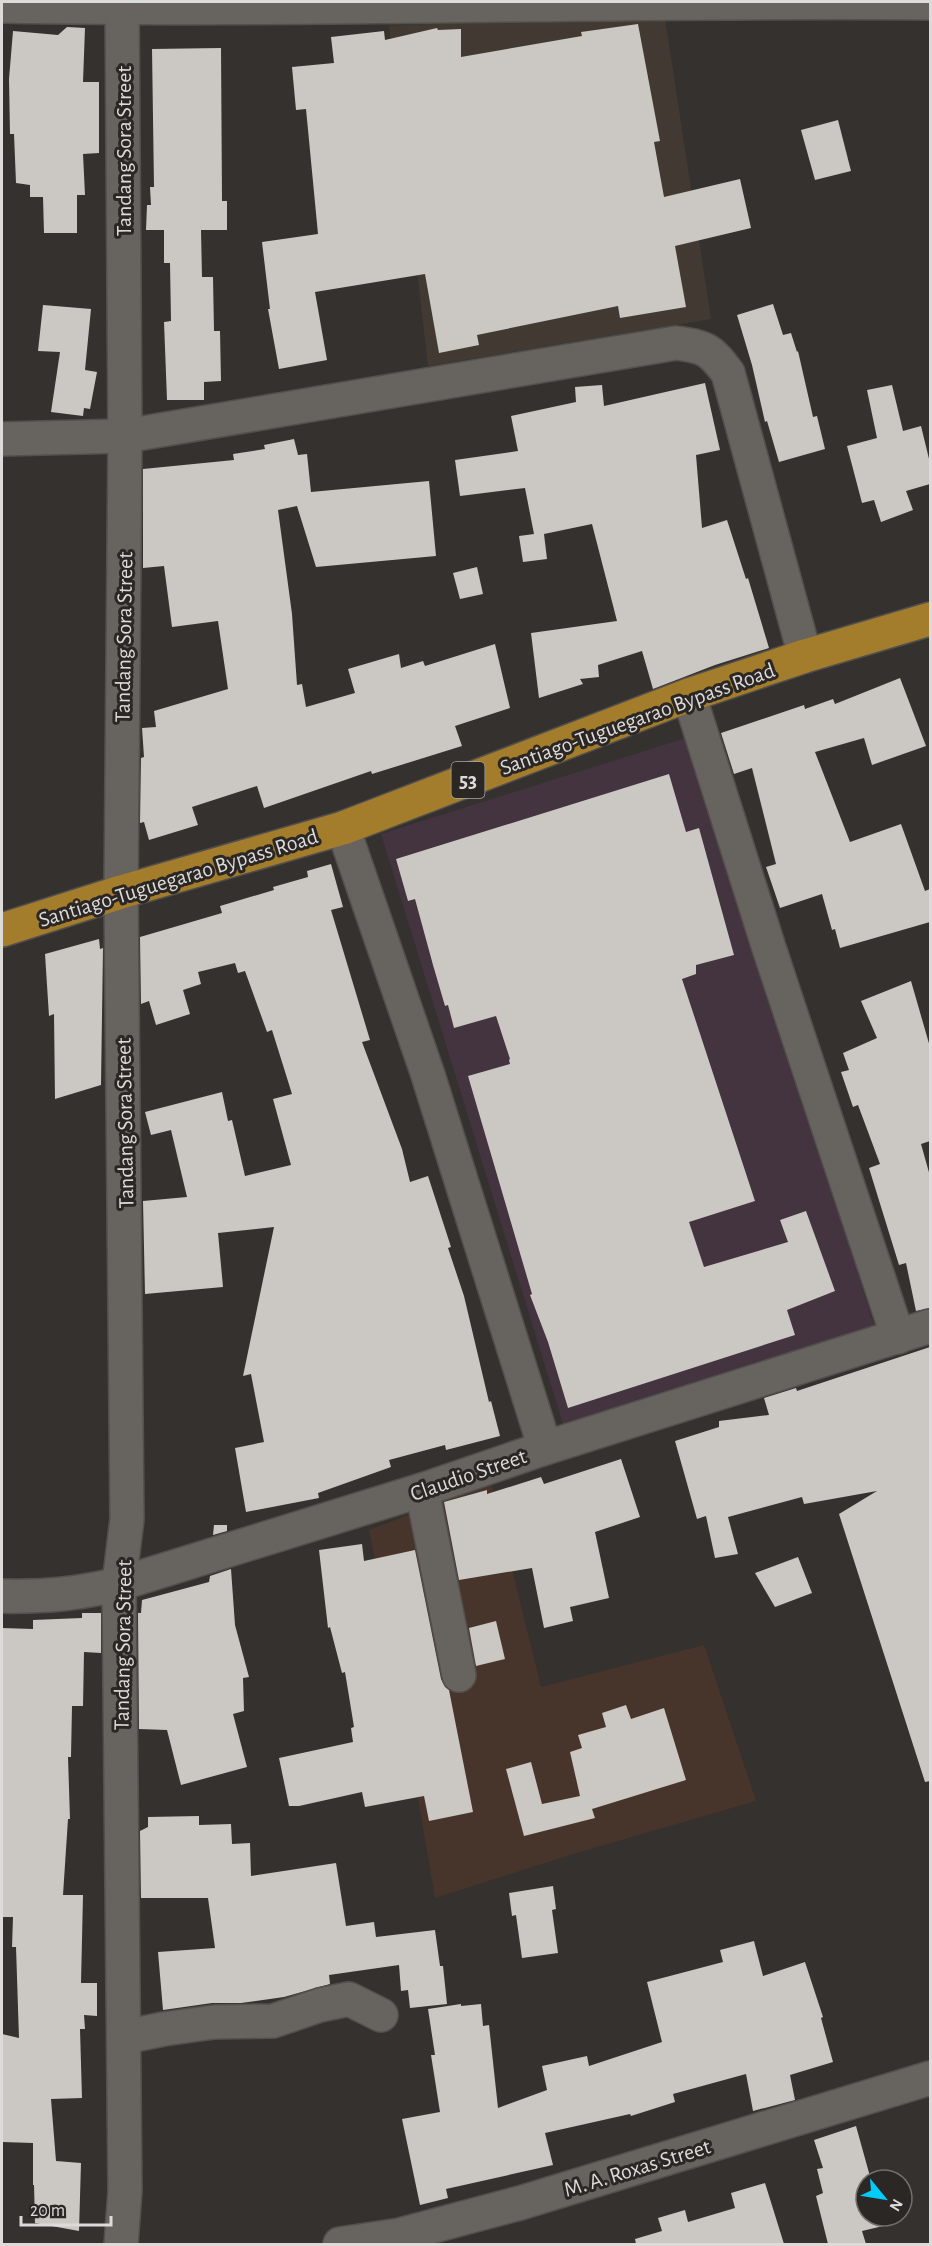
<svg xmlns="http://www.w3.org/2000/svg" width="932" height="2246" font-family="'Alegreya Sans',sans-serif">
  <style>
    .commercial { fill: #433440 }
    .industrial { fill: #47352c }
    .built { fill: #423a32 }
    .building { fill: #cbc7c2 }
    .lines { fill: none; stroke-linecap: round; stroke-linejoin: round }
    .minor-casing { stroke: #524f4d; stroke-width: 36 }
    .highway-casing { stroke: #524f4d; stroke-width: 36 }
    .minor { stroke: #67635f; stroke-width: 33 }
    .highway { stroke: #a37d2b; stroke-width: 33 }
    .labels { text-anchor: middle; stroke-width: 6; stroke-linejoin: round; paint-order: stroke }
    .shield { fill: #2b2724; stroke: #a8a5a3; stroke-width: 1.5 }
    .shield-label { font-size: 21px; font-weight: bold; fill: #dddbd9 }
    .street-label { font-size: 22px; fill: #dddbd9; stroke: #2b2724 }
  </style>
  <rect width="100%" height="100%" fill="#35312e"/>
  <polygon class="commercial" points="689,737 875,1328 563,1424 381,834"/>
  <polygon class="industrial" points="491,1483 541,1687 704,1645 756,1801 580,1852 435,1898 389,1627 369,1530"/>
  <polygon class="built" points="664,12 711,319 428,366 389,26"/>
  <g class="building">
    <polygon points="638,24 660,141 654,142 664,197 740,179 751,228 675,246 686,307 620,318 618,306 477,335 479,345 439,353 425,274 315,292 327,360 279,369 268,309 270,309 262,242 318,234 306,109 296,110 292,67 334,63 331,37 384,31 385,40 437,28 438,30 461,29 461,57 582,36 581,32"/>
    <polygon points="67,27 85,28 83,82 99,82 99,153 83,154 85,195 77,195 77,233 44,233 43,197 30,197 30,185 16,183 14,134 10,134 9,79 13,31 58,35"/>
    <polygon points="221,48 222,201 227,201 227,230 201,230 202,277 213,277 214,331 220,331 221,381 204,382 204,400 167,400 164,322 171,321 170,263 164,263 164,230 146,230 147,205 151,205 150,187 154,187 152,49"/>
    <polygon points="838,120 851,171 815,180 801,130"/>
    <polygon points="773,304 783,335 791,333 797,352 798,351 813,417 817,416 825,449 779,462 767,421 765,422 752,365 737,315"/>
    <polygon points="43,305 91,309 85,370 97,372 90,409 84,408 83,416 51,412 60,352 38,351"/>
    <polygon points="705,383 720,450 696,455 702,528 727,520 746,579 748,578 769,648 715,665 653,689 642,651 598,665 599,677 580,679 583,684 539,698 531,633 617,621 592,524 544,534 547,559 523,562 519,536 534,534 525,488 460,496 455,460 518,451 511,416 576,402 575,387 602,385 604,406"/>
    <polygon points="892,385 903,431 921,426 930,463 930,484 906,491 913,510 881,522 874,500 862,503 847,446 877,438 867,390"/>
    <polygon points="294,439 298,455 307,454 311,492 429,481 436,556 316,567 297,506 278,510 292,614 297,685 302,684 306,707 355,693 348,669 399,654 401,668 423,661 425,666 495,644 510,708 455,726 462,746 372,774 371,771 264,808 257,786 192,807 198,825 149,840 144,822 140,823 141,758 144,757 142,728 156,727 154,711 228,689 218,621 172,627 164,566 143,568 143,469 234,460 233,454 265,449 264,445"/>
    <polygon points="477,567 483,594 460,599 453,573"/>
    <polygon points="900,678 926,746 872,765 864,738 815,752 850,842 901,824 925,891 930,889 930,922 840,948 835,929 832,930 822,894 780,908 766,867 776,864 752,768 734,774 721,733 804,705 805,709 833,699 835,704"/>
    <polygon points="669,774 686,832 699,828 734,955 696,965 696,974 682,979 755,1201 689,1222 704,1267 788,1242 780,1220 806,1211 835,1291 787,1310 795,1335 568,1408 548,1342 530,1295 532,1294 468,1076 510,1064 509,1060 510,1059 496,1016 454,1028 448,1005 445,1006 433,965 415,899 408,901 396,859"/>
    <polygon points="331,864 343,907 331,910 370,1040 362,1042 402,1149 410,1182 428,1176 451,1247 448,1248 464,1296 489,1402 491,1401 500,1436 446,1450 445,1445 389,1460 391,1467 318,1493 319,1498 246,1512 235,1448 264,1442 251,1374 243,1376 274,1227 218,1233 223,1287 145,1294 143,1201 187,1197 171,1130 151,1135 145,1112 222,1092 228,1121 232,1120 245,1176 291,1165 273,1099 292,1094 272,1030 267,1032 245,971 238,973 235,963 198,972 201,984 183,990 190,1014 156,1025 149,1001 141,1004 140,937 222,913 220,906 274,890 273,887 308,877 307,871"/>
    <polygon points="99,939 100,949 103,948 101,1085 55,1099 54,1014 49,1016 45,954"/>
    <polygon points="911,981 930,1047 930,1141 921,1144 930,1176 930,1308 916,1311 906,1263 899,1265 869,1168 880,1164 858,1105 853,1107 841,1072 849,1070 843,1053 877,1038 861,1001"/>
    <polygon points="930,1347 930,1781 925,1782 839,1514 877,1491 804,1504 802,1497 728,1517 738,1554 715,1558 706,1516 697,1519 675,1441 719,1427 719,1421 769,1415 764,1398 796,1388 797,1391"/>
    <polygon points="621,1459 640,1517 595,1532 609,1598 570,1607 573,1621 544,1628 532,1568 459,1580 444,1502 487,1490 487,1494 541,1477 544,1484"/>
    <polygon points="214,1525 227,1525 227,1531 213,1535"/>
    <polygon points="362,1544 364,1561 415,1550 441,1679 445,1687 449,1690 473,1812 429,1821 424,1796 365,1807 362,1792 299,1806 289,1806 279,1758 353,1742 351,1728 354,1727 345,1672 342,1673 330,1627 328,1628 319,1550"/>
    <polygon points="798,1557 812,1593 775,1607 755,1573"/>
    <polygon points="231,1569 235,1625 249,1677 243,1678 244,1711 233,1714 247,1767 181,1785 167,1730 139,1729 138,1613 141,1613 142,1600 209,1582 210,1576"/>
    <polygon points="82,1613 101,1613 101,1653 84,1652 83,1706 72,1706 71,1757 68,1757 70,1819 68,1819 63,1895 83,1895 81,1983 97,1983 97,2016 84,2015 85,2029 80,2029 82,2098 51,2099 56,2161 81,2163 79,2231 35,2223 34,2185 33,2185 33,2143 2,2142 2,2034 19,2038 16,1947 12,1947 13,1917 2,1917 2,1628 33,1629 33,1620 82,1618"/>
    <polygon points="496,1621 505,1659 476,1666 469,1628"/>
    <polygon points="626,1705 631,1719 664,1708 686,1780 592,1809 595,1818 524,1836 506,1769 531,1762 542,1804 580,1796 570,1752 582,1748 578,1735 606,1727 602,1713"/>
    <polygon points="199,1816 199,1825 231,1824 232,1844 250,1843 251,1876 336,1863 346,1926 374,1922 376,1937 435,1930 440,1966 443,1966 447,2004 410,2008 408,1990 401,1991 399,1965 329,1975 330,1984 284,1997 241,2003 212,2003 163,2010 158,1952 215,1948 208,1898 141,1898 140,1831 148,1827 148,1817"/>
    <polygon points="553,1886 556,1909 552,1910 558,1953 522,1958 516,1915 512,1916 509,1893"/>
    <polygon points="754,1941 763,1976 805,1962 823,2017 821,2018 833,2062 790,2075 795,2100 753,2111 746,2074 673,2094 675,2102 631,2116 630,2114 545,2133 553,2165 446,2189 448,2198 420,2205 402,2119 440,2112 431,2055 435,2055 428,2009 461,2004 461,2006 481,2004 483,2026 489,2025 498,2108 547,2090 542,2066 587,2056 589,2066 662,2042 647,1982 723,1962 720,1950"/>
    <polygon points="856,2126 871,2180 866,2180 866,2216 880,2216 883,2226 862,2231 866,2244 828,2244 816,2196 823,2193 817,2169 823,2168 814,2140"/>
    <polygon points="765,2183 784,2244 636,2244 635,2239 662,2231 658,2218 685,2210 688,2222 735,2208 731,2193"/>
  </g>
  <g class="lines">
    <defs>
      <g id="minor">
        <path d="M2 6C311 12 621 0 930 3"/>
        <path d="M2 439 125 436 676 343C706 347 710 349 728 373L805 656"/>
        <polyline points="689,695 769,948 898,1337"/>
        <polyline points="343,828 428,1075 545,1448"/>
        <polyline points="422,1490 459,1675"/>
        <path d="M2 1596C45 1597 77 1594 119 1584L422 1490 545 1448 930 1326"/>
        <polyline points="124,2037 164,2029 214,2022 273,2021 320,2005 349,1999 381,2015"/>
        <polyline points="121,2244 125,2191 119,1584 127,1519 121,892 125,436 122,2"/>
        <polyline points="340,2244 400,2235 520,2203 930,2078"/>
      </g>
      <polyline id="highway" points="2,930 121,892 343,828 689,695 805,656 930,619"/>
    </defs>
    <use href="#minor" class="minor-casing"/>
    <use href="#highway" class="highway-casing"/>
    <use href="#minor" class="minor"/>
    <use href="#highway" class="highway"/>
  </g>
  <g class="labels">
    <rect class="shield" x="451.5" y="762" width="33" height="36" rx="4.5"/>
    <g class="shield-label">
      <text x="468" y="787">53</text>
    </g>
    <g class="street-label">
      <text transform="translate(123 151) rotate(-90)" y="8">Tandang Sora Street</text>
      <text transform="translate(123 637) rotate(-89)" y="8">Tandang Sora Street</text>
      <text transform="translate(637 718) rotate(-20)" y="8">Santiago-Tuguegarao Bypass Road</text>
      <text transform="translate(178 877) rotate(-17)" y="8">Santiago-Tuguegarao Bypass Road</text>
      <text transform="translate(124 1123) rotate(-91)" y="8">Tandang Sora Street</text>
      <text transform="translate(468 1474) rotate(-19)" y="8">Claudio Street</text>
      <text transform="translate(122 1645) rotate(-89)" y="8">Tandang Sora Street</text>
      <text transform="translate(637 2167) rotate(-17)" y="8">M. A. Roxas Street</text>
    </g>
  </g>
  <rect width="932" height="2246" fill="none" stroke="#dddbd9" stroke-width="6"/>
  <g transform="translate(884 2198) rotate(120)"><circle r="28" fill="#2b2724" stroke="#726f6c" stroke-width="1.5"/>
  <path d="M0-4.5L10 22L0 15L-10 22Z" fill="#00cbf9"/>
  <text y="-9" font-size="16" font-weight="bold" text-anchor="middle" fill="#dddbd9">N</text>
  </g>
  <path d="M21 2216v9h90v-9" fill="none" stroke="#dddbd9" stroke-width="3"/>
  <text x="30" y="2216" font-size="18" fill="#dddbd9" stroke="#2b2724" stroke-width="4.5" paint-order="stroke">20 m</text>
</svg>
